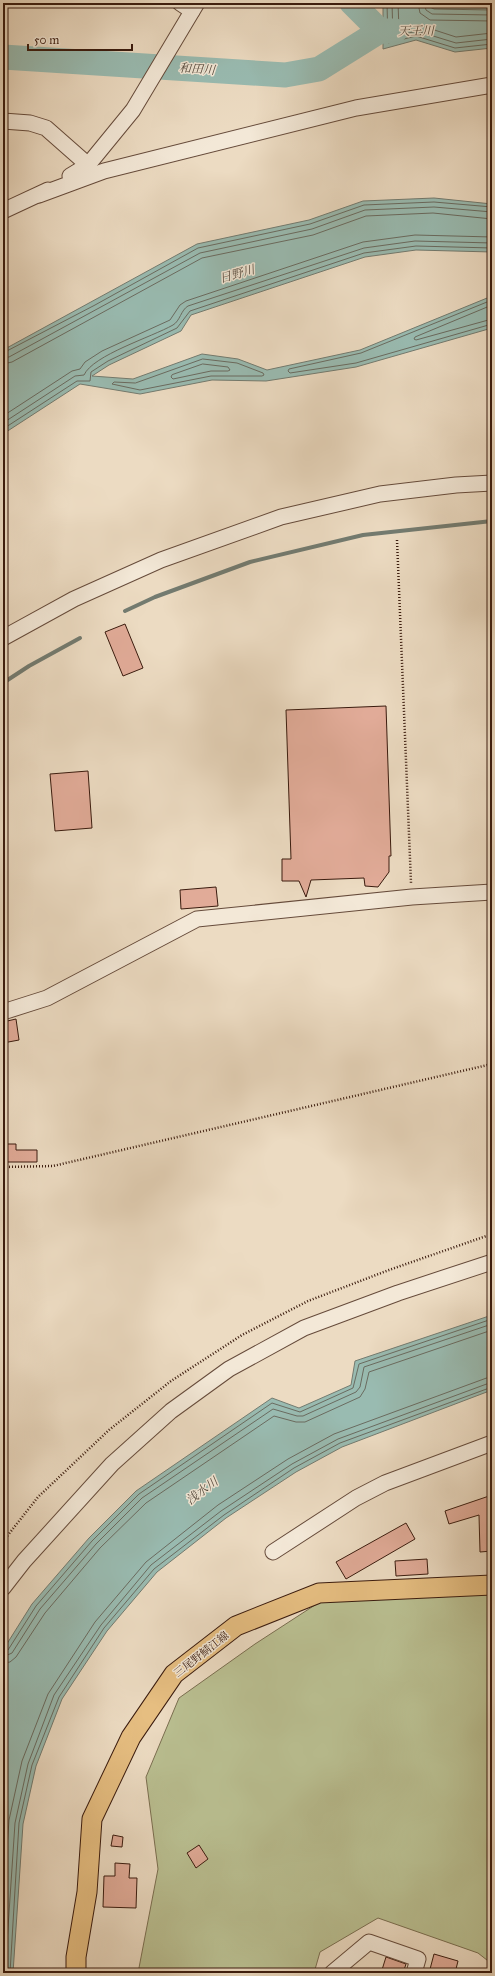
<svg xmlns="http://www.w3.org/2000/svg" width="495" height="1976" font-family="'IM FELL Great Primer','Noto Serif JP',serif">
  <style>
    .green { fill: #bac092; stroke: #7a6e50 }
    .water { fill: #99bbb1; stroke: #737b70 }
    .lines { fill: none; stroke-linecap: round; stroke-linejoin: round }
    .shore { stroke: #6a6b60; stroke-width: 1 }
    .stream { stroke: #737b70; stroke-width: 4 }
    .river { stroke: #99bbb1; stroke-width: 25 }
    .building { fill: #e1ab98; stroke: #3a1b0e }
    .minor-casing { stroke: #664b3b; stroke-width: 17 }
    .major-casing { stroke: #3a1b0e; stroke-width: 21 }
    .path { stroke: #3a1b0e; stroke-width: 2.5; stroke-dasharray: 1 2; stroke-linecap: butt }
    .minor { stroke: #f3e8d7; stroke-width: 15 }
    .major { stroke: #e6be81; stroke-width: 19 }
    .labels { text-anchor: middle; stroke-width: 3; stroke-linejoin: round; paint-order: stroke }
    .street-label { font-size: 11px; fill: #3a1b0e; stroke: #f3e8d7 }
    .water-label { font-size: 12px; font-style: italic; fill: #564b3f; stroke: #f3e8d7 }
  </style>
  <rect width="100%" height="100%" fill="#ecdbc2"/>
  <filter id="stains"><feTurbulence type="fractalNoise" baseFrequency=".005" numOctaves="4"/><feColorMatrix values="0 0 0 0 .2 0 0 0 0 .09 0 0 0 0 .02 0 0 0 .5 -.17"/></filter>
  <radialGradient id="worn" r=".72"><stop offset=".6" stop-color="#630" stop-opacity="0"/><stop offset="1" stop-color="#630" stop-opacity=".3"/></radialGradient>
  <polygon class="green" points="335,1592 492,1594 492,1964 478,1953 378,1918 320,1952 314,1973 138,1973 158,1869 146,1777 179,1698 255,1644"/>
  <g class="water">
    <polygon points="383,3 431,3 434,5 492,6 492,48 455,52 416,40 383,49"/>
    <polygon points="434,198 492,204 492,252 416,250 365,257 191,315 181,331 109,365 92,376 133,379 202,354 238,359 267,370 360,350 492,296 492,328 356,367 266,381 212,380 140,394 80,384 3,434 3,350 197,244 309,220 363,201"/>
    <polygon points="492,1315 492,1390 342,1447 296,1472 226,1518 157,1572 107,1631 62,1699 36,1766 23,1824 13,1973 3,1973 3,1650 32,1604 89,1538 136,1491 272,1398 299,1408 351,1385 355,1361"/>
  </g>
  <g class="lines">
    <g class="shore">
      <polyline points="387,3 388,43 416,36 455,48 492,44"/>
      <polyline points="392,3 393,37 417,31 456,43 492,39"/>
      <polyline points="398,3 399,29 419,25 456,37 492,33"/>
      <polyline points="418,3 420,13 430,20 492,21"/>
      <polyline points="424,3 426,10 432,14 492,15"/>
      <polyline points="429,3 430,7 434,9 492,10"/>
      <polyline points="492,300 361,353 289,369 288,371 290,373 356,363 492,324"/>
      <polyline points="492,305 415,337 414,339 416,340 492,319"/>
      <polyline points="3,353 95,305 198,248 310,224 364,205 434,202 492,207"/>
      <polyline points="3,358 9,357 200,253 312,229 365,210 434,207 492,212"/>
      <polygon points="203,359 237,363 263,373 264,375 262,376 211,376 140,390 112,384 114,382 135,383"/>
      <polyline points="3,364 12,362 202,258 313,235 366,216 433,213 492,219"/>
      <polygon points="203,364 228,367 230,370 228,371 211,371 173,379 171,377 172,375"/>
      <polyline points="3,416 72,371 80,369 85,362 102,351 170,320 180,305 186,301 363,242 415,235 492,237"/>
      <path d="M3 423 75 376 84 375C93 355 152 337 173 325 180 321 181 310 188 306L364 248 415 241 492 243"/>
      <polyline points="3,429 77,381 90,381 91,372 108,361 177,328 190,311 364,253 416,246 492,248"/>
      <polyline points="3,1652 8,1650 36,1606 92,1541 139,1494 272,1403 300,1412 353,1388 359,1364 492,1319"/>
      <polyline points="3,1657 12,1653 40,1609 96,1544 142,1498 273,1409 297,1416 303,1416 356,1392 360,1387 364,1367 492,1324"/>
      <polyline points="3,1663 10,1662 16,1657 45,1613 100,1548 146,1503 274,1416 296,1422 305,1422 360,1397 365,1389 369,1372 492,1330"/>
      <polyline points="3,1904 9,1820 22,1761 48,1694 95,1622 146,1562 218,1505 288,1459 334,1434 492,1376"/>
      <polyline points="5,1973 15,1823 28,1764 54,1695 101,1625 151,1565 221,1511 292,1464 338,1439 492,1382"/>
      <polyline points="10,1973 19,1823 32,1765 59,1697 104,1628 154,1569 224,1515 294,1468 340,1443 492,1387"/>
    </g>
    <g class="stream">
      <polyline points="125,611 155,597 250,562 363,535 492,521"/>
      <polyline points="3,683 29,666 80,638"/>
    </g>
    <g class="river">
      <polyline points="352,3 380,31 395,31"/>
      <polyline points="3,57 285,75 319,69 380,31"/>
    </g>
  </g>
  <g class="building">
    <polygon points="125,624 143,668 123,676 105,632"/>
    <polygon points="386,706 391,856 389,856 389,872 378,887 365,886 364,878 311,880 306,897 299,881 282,881 282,859 291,859 286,710"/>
    <polygon points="88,771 92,828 55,831 50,774"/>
    <polygon points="216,887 218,906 181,909 180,890"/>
    <polygon points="16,1019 19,1040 3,1043 3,1022"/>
    <polygon points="3,1144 16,1144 16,1150 37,1150 37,1162 3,1162"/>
    <polygon points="492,1495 492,1551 480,1552 479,1515 449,1524 445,1511"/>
    <polygon points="406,1523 415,1539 346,1579 336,1562"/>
    <polygon points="427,1559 428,1574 396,1576 395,1561"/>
    <polygon points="113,1835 123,1837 122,1847 111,1846"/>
    <polygon points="199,1845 208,1859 196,1868 187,1853"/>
    <polygon points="115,1863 130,1864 129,1878 137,1878 136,1908 103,1907 104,1876 115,1876"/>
    <polygon points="434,1954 458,1961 455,1973 429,1973"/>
    <polygon points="386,1957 406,1964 403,1973 381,1973"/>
  </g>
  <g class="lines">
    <defs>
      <g id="minor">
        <polyline points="180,3 192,11"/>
        <polyline points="3,121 30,123 46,128 88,165"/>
        <polyline points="70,176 88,165 133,110 197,3"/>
        <polyline points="39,195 104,171 356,108 492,85"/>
        <polyline points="3,211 48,190"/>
        <polyline points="3,638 74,599 161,560 281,517 380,494 456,485 492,483"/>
        <polyline points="3,1012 47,998 197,919 412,897 492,892"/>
        <polyline points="273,1552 356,1498 385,1483 492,1443"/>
        <polyline points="3,1588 24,1561 112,1464 171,1411 229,1369 304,1328 398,1293 492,1262"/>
        <polyline points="332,1973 369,1942 418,1959 414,1973"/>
      </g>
      <polyline id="major" points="76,1973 76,1957 87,1892 92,1819 131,1737 174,1674 236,1626 319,1593 492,1585"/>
    </defs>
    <use href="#minor" class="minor-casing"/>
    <use href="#major" class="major-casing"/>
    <g class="path">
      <polyline points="397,540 411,883"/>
      <polyline points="3,1167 53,1166 492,1064"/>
      <polyline points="3,1540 8,1535 38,1497 109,1430 171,1381 242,1335 308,1301 389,1270 492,1234"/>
    </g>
    <use href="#minor" class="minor"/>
    <use href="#major" class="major"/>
  </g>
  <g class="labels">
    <g class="street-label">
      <text transform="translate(201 1654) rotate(-38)" y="4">三尾野鯖江線</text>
    </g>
    <g class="water-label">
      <text transform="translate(416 31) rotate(-1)" y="4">天王川</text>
      <text transform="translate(197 69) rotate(4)" y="4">和田川</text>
      <text transform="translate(237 274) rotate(-16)" y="4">日野川</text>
      <text transform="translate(202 1491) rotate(-37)" y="4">浅水川</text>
    </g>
  </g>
  <rect width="495" height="1976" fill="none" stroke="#ecdbc2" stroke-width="16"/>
  <rect x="4" y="4" width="487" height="1968" fill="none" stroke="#3a1b0e" stroke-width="2"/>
  <rect x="8" y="8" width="479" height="1960" fill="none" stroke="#3a1b0e"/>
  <path d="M28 44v6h104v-6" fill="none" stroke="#3a1b0e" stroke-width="2"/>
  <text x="34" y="44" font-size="12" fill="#3a1b0e" stroke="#f3e8d7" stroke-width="3" paint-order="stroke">50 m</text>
  <rect width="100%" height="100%" filter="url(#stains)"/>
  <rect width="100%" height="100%" fill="url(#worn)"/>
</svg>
